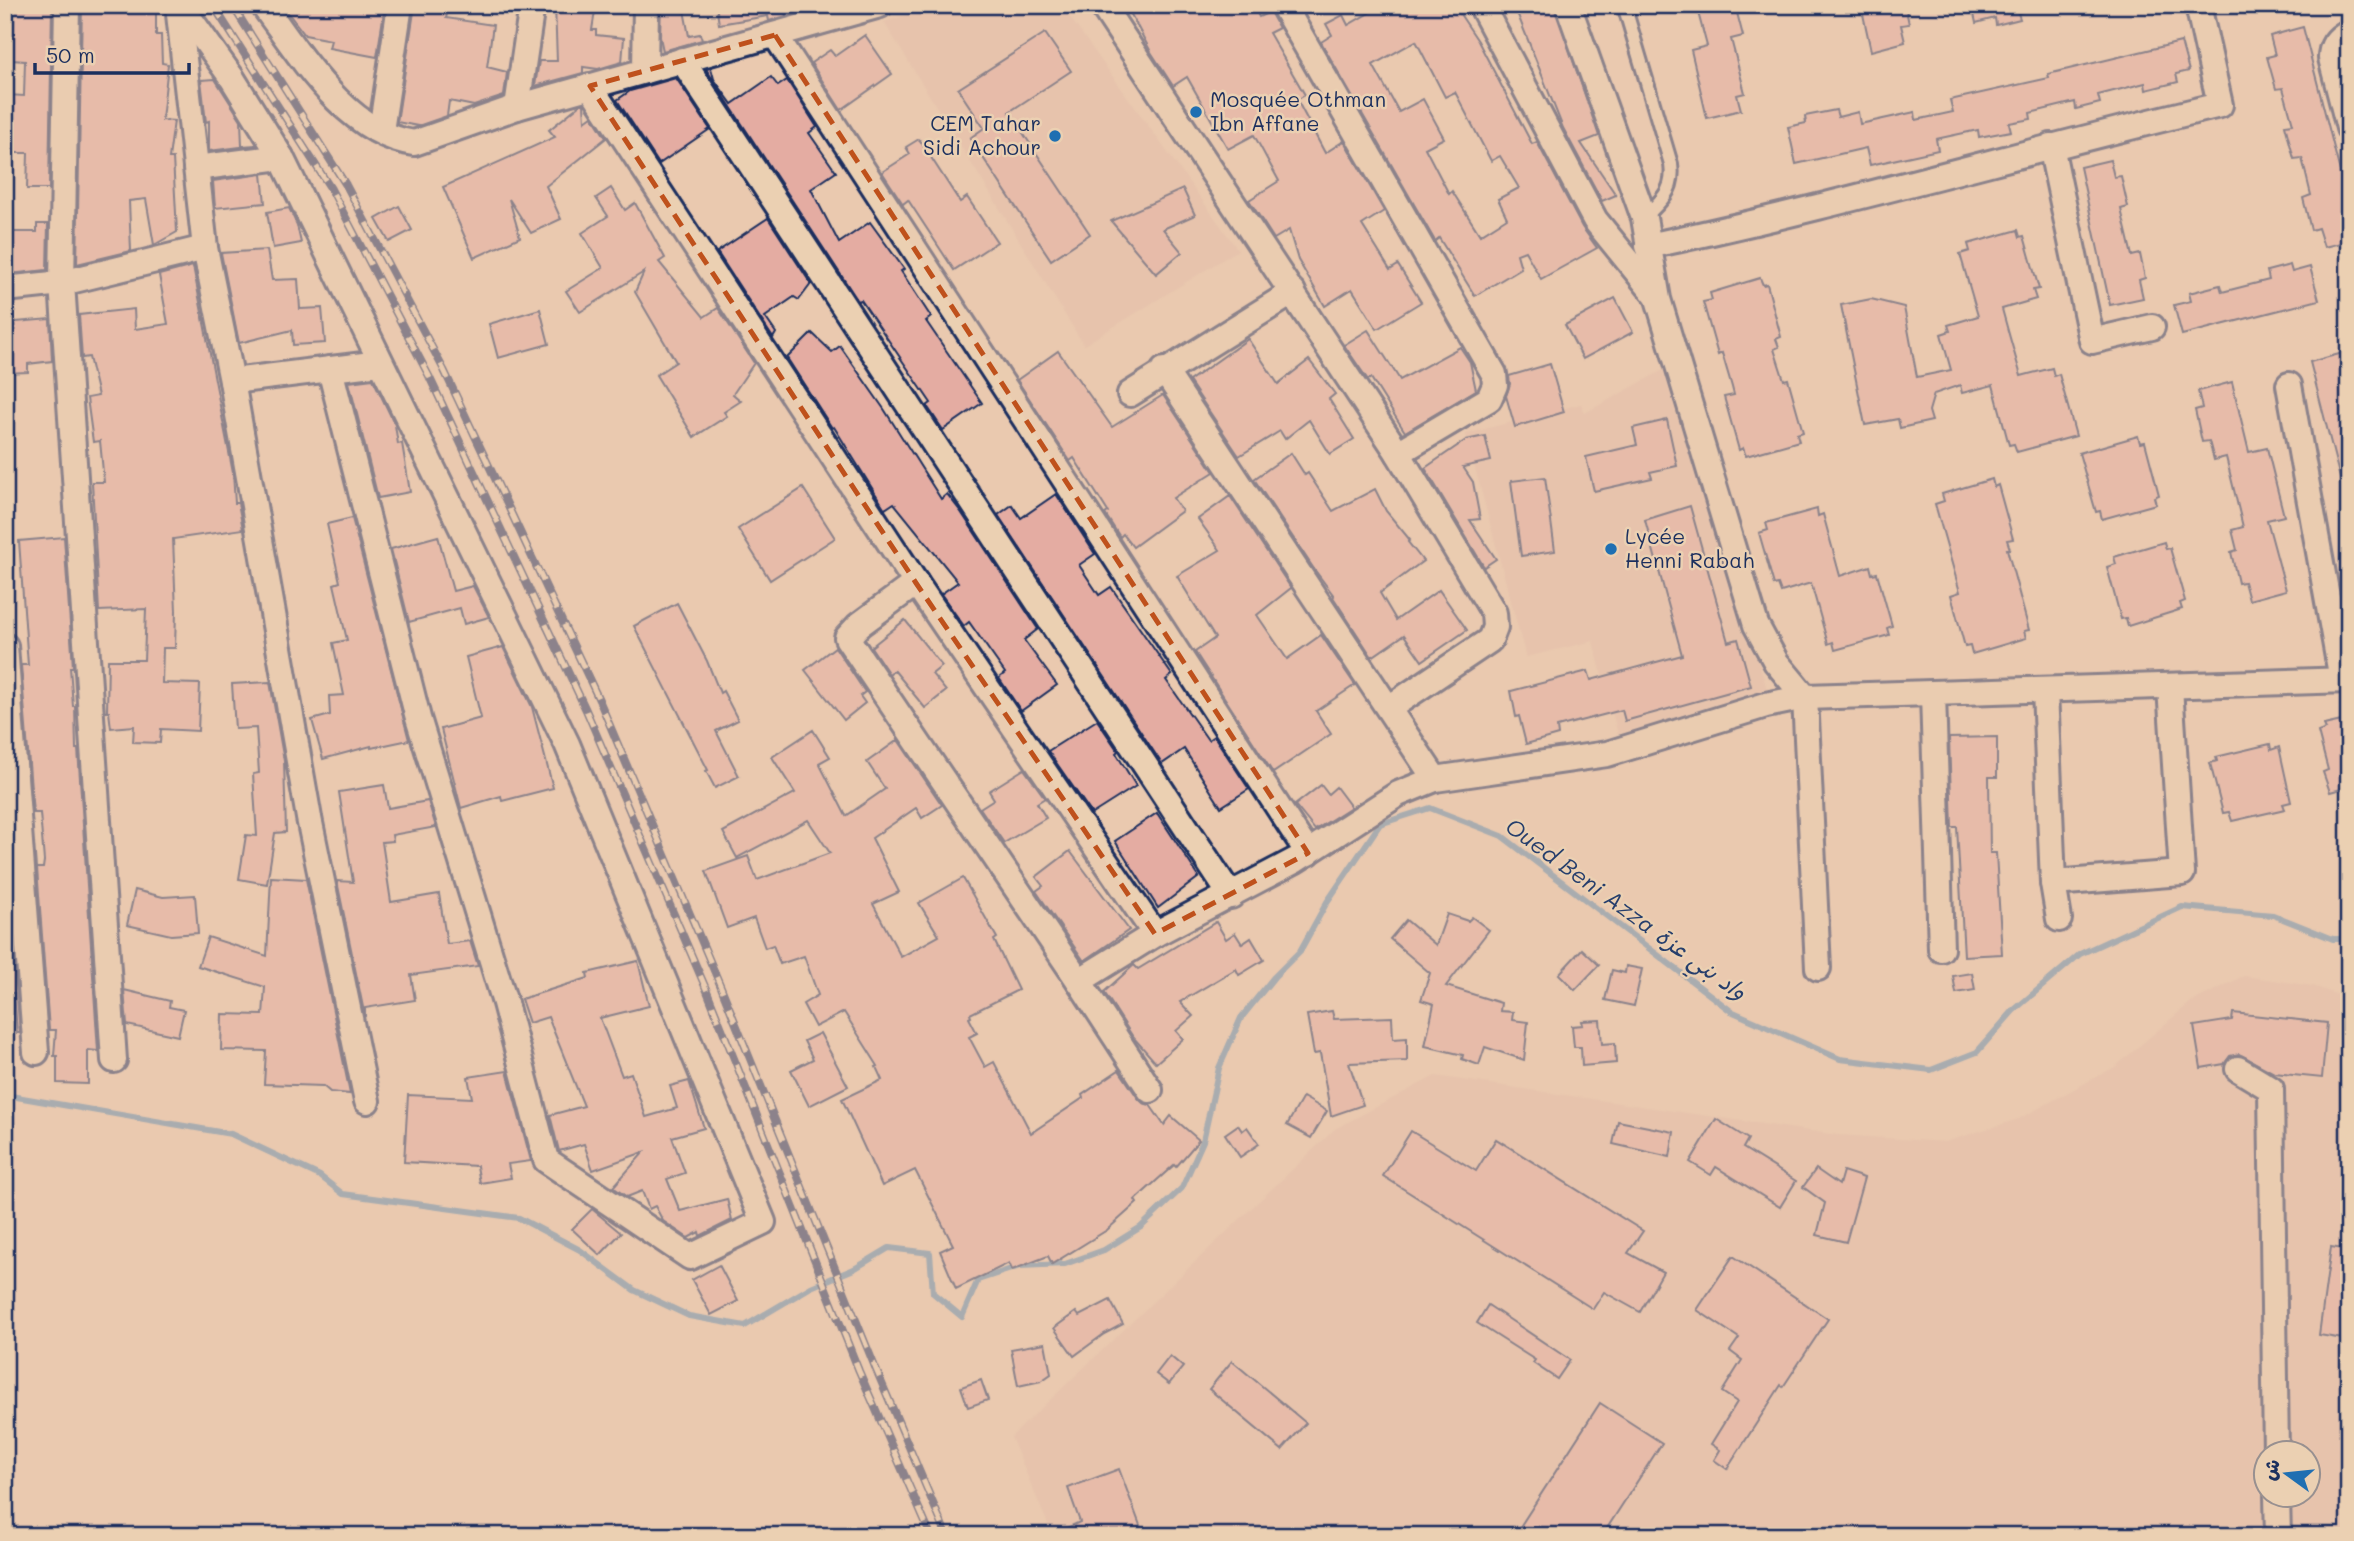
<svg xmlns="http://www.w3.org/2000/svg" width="2354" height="1541" font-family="Mali,'Playpen Sans Arabic',sans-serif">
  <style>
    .built { fill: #e4bda9; fill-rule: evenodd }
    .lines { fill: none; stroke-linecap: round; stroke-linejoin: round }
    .stream { stroke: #5b8bb0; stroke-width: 6 }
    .building { fill: #e4aca2; stroke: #1b2f5e; stroke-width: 2; fill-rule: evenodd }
    .lane-casing { stroke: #1b2f5e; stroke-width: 18 }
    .street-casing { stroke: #1b2f5e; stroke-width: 30 }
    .lane { stroke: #ebd0b2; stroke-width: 12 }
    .street { stroke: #ebd0b2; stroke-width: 24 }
    .rail-casing { stroke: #1b2f5e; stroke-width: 8 }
    .rail { stroke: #ebd0b2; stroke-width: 5; stroke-dasharray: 16; stroke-linecap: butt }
    .marked { fill: none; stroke: #bf511c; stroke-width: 5; stroke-dasharray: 14 9; stroke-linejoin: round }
    .poi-dot { fill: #1f6fb2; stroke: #ebd0b2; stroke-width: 2.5 }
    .labels { text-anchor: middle; stroke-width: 5; stroke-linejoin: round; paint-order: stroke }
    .poi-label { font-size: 21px; fill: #1b2f5e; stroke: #ebd0b2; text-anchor: start }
    .water-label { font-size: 23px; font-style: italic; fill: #263e6c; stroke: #ebd0b2 }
  </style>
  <rect width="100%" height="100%" fill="#eac9af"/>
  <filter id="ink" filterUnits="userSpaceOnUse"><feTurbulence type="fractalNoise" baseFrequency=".0143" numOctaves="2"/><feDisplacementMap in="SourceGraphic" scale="14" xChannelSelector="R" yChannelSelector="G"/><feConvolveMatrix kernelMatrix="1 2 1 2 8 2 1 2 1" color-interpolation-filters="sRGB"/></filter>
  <g filter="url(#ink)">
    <g class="built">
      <polygon points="940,5 1061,5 1238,250 1084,345 884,22"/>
      <polygon points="1665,369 1692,456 1696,455 1769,696 1618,734 1593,641 1526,657 1466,434 1581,404 1585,413"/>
      <path d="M2244 976 2313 986 2349 999V1536H1053L1011 1437 1335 1129 1435 1076 1837 1135 1945 1142 2019 1119 2115 1067 2191 1002ZM2266 1454H2308V1496H2266Z"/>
    </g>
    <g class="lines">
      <polyline class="stream" points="5,1095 231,1134 320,1176 343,1194 519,1218 580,1250 634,1290 689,1316 745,1326 811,1287 854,1269 889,1248 930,1253 933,1293 962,1317 978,1280 1020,1266 1065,1264 1104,1250 1141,1227 1182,1188 1203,1141 1219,1068 1241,1018 1274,977 1300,951 1327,902 1380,824 1430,808 1502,836 1731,1011 1840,1059 1931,1070 1977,1052 2013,1011 2080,954 2182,907 2273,915 2333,939 2349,939"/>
    </g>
    <g class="building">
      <polygon points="14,5 52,5 49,189 27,189 28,153 8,153 8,95 24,96 25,61 12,60"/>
      <polygon points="82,5 156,7 156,35 161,35 162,63 168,64 162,120 174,121 169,158 173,158 177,232 154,245 146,199 129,201 131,251 77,264"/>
      <polygon points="282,5 385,5 377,57 329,48 331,40 305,35"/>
      <polygon points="415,5 444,5 443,13 447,14 446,18 493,25 487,67 507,72 504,96 474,106 449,101 447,116 418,126 397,122"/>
      <polygon points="555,5 596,5 592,30 596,30 596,35 624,38 622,62 598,69 583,67 583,73 535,86 539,61 557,61"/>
      <polygon points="661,5 683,5 689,36 700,34 702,40 663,51 660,37"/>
      <polygon points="716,5 784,5 786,16 769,21 768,16 719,24"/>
      <polygon points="1126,5 1253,5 1259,17 1270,12 1279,28 1269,33 1305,95 1297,100 1325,153 1344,141 1384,211 1362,225 1390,270 1398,265 1421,302 1377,329 1352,289 1325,306 1298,260 1289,230 1274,239 1249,200 1279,181 1254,135 1228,149 1187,77 1173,86 1151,52"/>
      <path d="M1383 5H1454L1478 41 1532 144 1537 142 1582 227 1597 248 1541 279 1525 251 1517 254 1521 268 1475 296 1439 238 1435 241 1321 42 1332 35 1326 24 1343 15 1348 25ZM1416 41 1445 97 1455 92 1491 161 1500 156 1519 188 1498 199 1507 218 1480 235 1452 191 1449 194 1425 148 1444 138 1423 99 1399 112 1373 65Z"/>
      <polygon points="1514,5 1554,5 1599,136 1581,143 1616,195 1602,201 1563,128"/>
      <polygon points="1696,5 1735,5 1743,36 1731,39 1745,93 1737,95 1741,110 1707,118 1691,50 1707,46"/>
      <polygon points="1861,5 1905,5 1909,24 1901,25 1905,42 1871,51"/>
      <polygon points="1972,5 2022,5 2023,12 2018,13 2020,19 1996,25 1995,18 1976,23"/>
      <polygon points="2303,27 2349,207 2349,241 2324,247 2318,228 2311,230 2303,198 2311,195 2302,158 2294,159 2285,125 2293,124 2283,88 2276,89 2267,57 2275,55 2270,36"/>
      <polygon points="1045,33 1071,71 1009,112 1090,234 1051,260 970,138 984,128 958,89"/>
      <polygon points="865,35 892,74 841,110 811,63 830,50 835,56"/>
      <polygon points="2181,42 2189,71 2176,74 2178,82 2146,90 2145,83 2098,95 2100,103 2076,109 2075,102 2030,113 2031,119 2009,123 2011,131 1979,137 1978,130 1936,139 1938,150 1870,165 1866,148 1796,164 1788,127 1806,123 1805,116 1836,110 1838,117 1858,112 1860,124 1915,112 1916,120 1953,112 1950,100 2049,78 2048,74"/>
      <polygon points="711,68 714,79 732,104 771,77 778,86 787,80 817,127 809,133 836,172 811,189 839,243 870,222 904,269 901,271 931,317 926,321 982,403 943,430 927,406 931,403 861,300 858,301 706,69"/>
      <polygon points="676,78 710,129 659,164 617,100 630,91"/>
      <polygon points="215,79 241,120 242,146 256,145 209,151 209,121 206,122 201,80"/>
      <polygon points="581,104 584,104 585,121 592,116 606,138 546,186 561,219 531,233 509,199 520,237 474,258 443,187 555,137 549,130"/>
      <polygon points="919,139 960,202 967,197 997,242 954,270 908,200 903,204 882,172 910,154 906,147"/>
      <polygon points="2110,160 2114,177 2121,176 2128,207 2121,209 2132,256 2140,254 2145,278 2139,280 2143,298 2110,305 2080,167"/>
      <polygon points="262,174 265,203 215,208 213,181"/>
      <polygon points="611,188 625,210 635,203 665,258 659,262 704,317 718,308 754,363 733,394 741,401 724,412 727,416 694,437 656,375 676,362 635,292 644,272 580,312 566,291 603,268 582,233 608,216 596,198"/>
      <polygon points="1183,189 1195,215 1163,229 1182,252 1156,274 1111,221"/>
      <polygon points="399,206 412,230 389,242 376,219"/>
      <polygon points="289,208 297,225 301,243 273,248 267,212"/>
      <polygon points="768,218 811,284 799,300 794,297 765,317 776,333 773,338 717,252"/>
      <polygon points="37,224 48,224 47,270 9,274 9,232 37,232"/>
      <polygon points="2018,230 2020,237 2024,236 2039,289 2033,290 2036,299 2002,309 2010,338 2021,376 2052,368 2054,376 2059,374 2076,436 2017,452 2014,444 2009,445 1993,385 1962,393 1960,385 1934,394 1929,411 1932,421 1900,428 1898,419 1865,425 1841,305 1871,299 1904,307 1917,377 1951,370 1941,334 1950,331 1948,325 1978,316 1960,254 1970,251 1968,244"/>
      <polygon points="267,250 272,280 298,279 300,309 322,308 325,343 293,345 292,330 239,343 221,253"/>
      <polygon points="2290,265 2292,272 2310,267 2319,300 2182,335 2174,305 2191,301 2189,293 2220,285 2222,292 2269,280 2267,271"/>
      <polygon points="193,266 233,473 235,503 238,503 243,529 173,539 176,611 175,648 163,648 162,683 200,684 198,731 161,729 160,743 133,742 134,726 111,728 109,712 107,712 108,660 144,660 146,609 99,611 92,482 104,482 100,441 93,442 87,398 98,396 89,357 82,358 79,315 134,309 135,329 168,324 159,275"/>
      <polygon points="1760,278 1763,285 1767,284 1781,337 1776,339 1779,347 1774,349 1784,380 1788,379 1803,432 1797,434 1799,441 1746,456 1743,448 1739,450 1724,397 1734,395 1732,387 1722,353 1718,355 1703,302 1712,300 1710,293"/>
      <polygon points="1615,298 1633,332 1583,359 1565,325"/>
      <polygon points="540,309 549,344 498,358 489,324"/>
      <polygon points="50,319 52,361 28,364 28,372 5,373 5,323"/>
      <polygon points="1368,330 1400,380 1460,347 1470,362 1476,390 1405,432 1371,378 1368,380 1344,345"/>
      <polygon points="812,333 832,352 840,346 884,409 941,499 947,494 961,512 1038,629 1024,640 1057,685 1021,711 999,678 1005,673 969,622 964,626 941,594 958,582 894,503 885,509 834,427 832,428 787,358"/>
      <polygon points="1248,339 1278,384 1309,360 1335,394 1329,399 1354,439 1330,454 1309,420 1285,439 1280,431 1239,456 1189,381"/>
      <polygon points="1058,351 1112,427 1163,395 1214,472 1173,498 1182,511 1133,547 1123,534 1120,537 1105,514 1108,512 1074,458 1070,461 1017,380"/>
      <polygon points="2343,353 2349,373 2349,490 2343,490 2310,362"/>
      <polygon points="1550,364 1564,412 1515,427 1506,396 1510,384 1509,376"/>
      <polygon points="373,379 395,425 398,444 402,443 410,492 378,498 349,382"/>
      <polygon points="2232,382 2249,452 2267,448 2284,516 2267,520 2286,590 2249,600 2244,582 2238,583 2231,552 2237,550 2232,530 2243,527 2226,457 2214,460 2209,441 2202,442 2195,410 2202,408 2198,391"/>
      <polygon points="1667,420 1677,466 1650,472 1652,478 1594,491 1586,457 1637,445 1633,428"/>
      <polygon points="1485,436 1491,461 1463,467 1473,482 1480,519 1470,520 1496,559 1484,567 1425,468 1466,440"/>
      <polygon points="2138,436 2140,443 2145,442 2159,495 2154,497 2156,504 2102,519 2100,511 2096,512 2079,453"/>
      <polygon points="1291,453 1305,475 1308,473 1333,511 1375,489 1386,511 1410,540 1408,542 1423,561 1380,593 1396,620 1439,590 1467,630 1422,661 1404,635 1372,657 1333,597 1334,596 1314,569 1254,479"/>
      <polygon points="1545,477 1555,551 1521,556 1511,481"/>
      <polygon points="1992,479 1994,487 1998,485 2013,539 2007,540 2010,549 2007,549 2029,630 2024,631 2026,638 1972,654 1970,646 1965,647 1951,595 1960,592 1935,504 1944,501 1942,494"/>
      <polygon points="803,488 835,538 770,580 738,529"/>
      <polygon points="1056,494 1095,554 1079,565 1099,595 1111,587 1172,675 1166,680 1208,740 1214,736 1249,789 1221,807 1184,749 1162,764 998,515 1012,505 1021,518"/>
      <polygon points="1230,496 1291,588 1257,615 1287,659 1321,635 1355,685 1316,711 1331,734 1273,773 1195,652 1215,638 1177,576 1220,550 1198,519"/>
      <polygon points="1690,506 1728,642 1738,639 1751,686 1625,721 1622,710 1557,727 1558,735 1526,744 1519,716 1516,717 1511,691 1588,671 1591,680 1682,655 1645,520"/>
      <polygon points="1817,509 1818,516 1823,514 1840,576 1870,566 1872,574 1877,573 1892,626 1887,628 1889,635 1835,650 1833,642 1828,644 1811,583 1781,592 1778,584 1774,585 1759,533 1768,530 1766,523"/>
      <polygon points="352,518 409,740 371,748 371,746 323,759 312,720 330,715 329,696 344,695 333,643 347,640 334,584 340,582 327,524"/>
      <polygon points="438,536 453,591 473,586 489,617 464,624 460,608 409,622 391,549"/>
      <polygon points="64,537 73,667 70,667 73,706 75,706 76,749 78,749 98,1051 88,1050 88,1084 57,1083 57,1056 54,1056 56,1030 49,1030 37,868 43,868 44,861 40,813 33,813 21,665 28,665 19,541"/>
      <polygon points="2164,542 2166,549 2170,548 2185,601 2180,603 2182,609 2128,626 2126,618 2121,619 2107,567 2116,564 2114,557"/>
      <polygon points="677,603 707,661 720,693 723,691 738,720 716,731 739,776 715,788 706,771 708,770 634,626"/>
      <polygon points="905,620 942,666 932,674 946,691 925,708 894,670 889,674 871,647"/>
      <polygon points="503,647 532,707 553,788 502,801 501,796 461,808 441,729 481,718 466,657"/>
      <polygon points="835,647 865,692 860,696 865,703 844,720 805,670"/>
      <polygon points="270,682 284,761 286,832 275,833 267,884 239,879 246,835 257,836 253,774 259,773 256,728 235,729 232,684"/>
      <polygon points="1097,720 1118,751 1116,753 1136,786 1092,814 1048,751"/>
      <polygon points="2346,720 2349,731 2349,787 2330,792 2323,772 2328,770 2318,732 2326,729 2324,725"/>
      <polygon points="813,730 830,757 819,763 846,816 885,789 867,762 898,740 942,805 922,818 916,808 872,838 899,892 873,904 901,957 939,936 919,903 963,878 997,938 994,940 1018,990 970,1014 971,1017 969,1018 977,1033 969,1037 985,1067 994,1062 1031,1133 1083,1098 1082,1095 1119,1070 1138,1098 1143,1103 1150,1105 1164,1125 1171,1116 1199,1140 1176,1167 1174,1165 1135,1200 1137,1203 1107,1230 1052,1264 1048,1256 1012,1270 1009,1263 956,1289 940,1251 953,1245 915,1170 882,1186 842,1099 882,1080 876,1067 878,1066 844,1012 815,1027 803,1004 818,995 804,956 780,964 773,945 765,948 754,918 727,928 706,871 748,856 757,880 830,853 808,820 737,858 723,832 795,793 772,757"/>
      <polygon points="1997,737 1997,777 1989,777 1990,853 1996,853 2002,954 1964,956 1957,827 1952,827 1949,738"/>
      <polygon points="2270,744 2271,750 2279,747 2291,802 2283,804 2285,809 2232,821 2229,812 2223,813 2210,763 2217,761 2216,757"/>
      <polygon points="1024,769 1045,798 1037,803 1046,818 1004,843 980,808 994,799 989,791"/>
      <polygon points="384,785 388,808 428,801 436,827 392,835 393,841 382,842 391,902 439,894 447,944 470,941 478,966 411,975 415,1000 365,1008 365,1017 337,881 353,882 339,792"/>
      <polygon points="1321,785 1328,794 1336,787 1351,807 1315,830 1295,805"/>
      <polygon points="1157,813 1199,877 1158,908 1115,841"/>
      <polygon points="1070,851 1129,930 1084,961 1036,891 1043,886 1036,877"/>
      <polygon points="271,877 306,879 350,1094 330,1092 323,1086 264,1084 266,1051 221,1050 222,1014 263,1015 265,987 198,966 208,937 267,956"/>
      <polygon points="135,890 163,897 195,895 198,933 171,935 127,925"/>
      <polygon points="10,912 20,1033 17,1033 14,993 5,993 5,938 9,938"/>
      <polygon points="1447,914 1468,921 1472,917 1489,930 1446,986 1501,1003 1500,1011 1513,1012 1512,1020 1528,1022 1524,1060 1485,1047 1479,1065 1462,1059 1463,1055 1425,1046 1434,1004 1421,1000 1430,973 1390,939 1406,920 1436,945"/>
      <polygon points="1216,922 1226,939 1235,933 1242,944 1251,938 1264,960 1239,975 1236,969 1180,1002 1193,1016 1176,1031 1183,1039 1156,1063 1133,1037 1104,992 1134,965 1138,969"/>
      <polygon points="1582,949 1599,965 1575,990 1559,974"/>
      <polygon points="638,961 649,1006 600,1018 622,1076 631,1073 646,1117 677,1108 670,1086 689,1081 704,1128 672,1137 685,1173 667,1179 680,1211 727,1199 732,1220 700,1236 699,1232 688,1238 663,1221 655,1206 649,1209 642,1191 627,1197 613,1187 644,1152 593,1170 584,1144 559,1151 550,1115 584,1106 548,1017 529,1023 521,999 588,978 587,973"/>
      <polygon points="1626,966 1642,969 1634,1006 1605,1000 1612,970 1625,973"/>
      <polygon points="1972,973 1975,990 1956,993 1953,976"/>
      <polygon points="124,990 170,1001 169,1007 184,1010 178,1036 127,1025"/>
      <polygon points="1332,1011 1334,1019 1392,1017 1393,1039 1407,1038 1407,1061 1349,1063 1363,1105 1331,1116 1320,1053 1314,1054 1307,1015"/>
      <polygon points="2233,1013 2327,1023 2322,1078 2274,1073 2239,1054 2230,1056 2224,1064 2201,1068 2194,1026 2232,1020"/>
      <polygon points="1600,1020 1602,1044 1615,1043 1616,1063 1582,1066 1581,1047 1574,1047 1572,1026 1583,1025 1582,1021"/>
      <polygon points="820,1033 848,1086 809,1106 791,1070 813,1059 804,1041"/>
      <polygon points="507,1071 531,1161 508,1164 511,1178 480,1183 477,1166 404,1162 408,1095 472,1098 468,1077"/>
      <polygon points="1303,1097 1327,1111 1311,1138 1287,1125"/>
      <polygon points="1716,1119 1748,1139 1743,1148 1796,1181 1780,1207 1716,1167 1711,1175 1690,1162"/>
      <polygon points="1618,1121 1674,1132 1670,1157 1613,1144"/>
      <polygon points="1238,1125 1242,1131 1247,1127 1259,1144 1240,1157 1225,1134"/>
      <polygon points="1411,1131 1476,1171 1496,1139 1643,1231 1628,1253 1663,1272 1640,1312 1604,1292 1593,1309 1383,1176"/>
      <polygon points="1816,1169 1839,1185 1843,1171 1864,1178 1846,1242 1817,1235 1825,1203 1803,1187"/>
      <polygon points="592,1209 621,1233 600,1255 572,1229"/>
      <polygon points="2331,1247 2349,1250 2349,1340 2319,1335"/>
      <polygon points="1733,1256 1828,1319 1783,1387 1781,1385 1727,1469 1714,1460 1720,1450 1711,1444 1737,1402 1722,1392 1742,1360 1730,1351 1739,1338 1697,1310"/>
      <polygon points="719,1265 738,1301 711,1315 692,1280"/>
      <polygon points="1110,1300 1123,1324 1104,1334 1074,1356 1054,1328 1076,1312 1079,1316"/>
      <polygon points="1488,1305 1570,1360 1557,1379 1533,1363 1535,1360 1477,1323"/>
      <polygon points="1045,1343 1051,1374 1041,1381 1018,1386 1011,1349"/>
      <polygon points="1170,1356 1183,1367 1169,1384 1156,1374"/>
      <polygon points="1232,1361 1306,1423 1282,1450 1209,1389"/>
      <polygon points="981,1380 988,1400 968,1407 961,1387"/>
      <polygon points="1600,1403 1662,1443 1602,1536 1514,1536"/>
      <polygon points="1119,1469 1144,1536 1049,1536 1080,1522 1068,1488"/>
    </g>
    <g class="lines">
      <defs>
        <path id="lane" d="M1624 5 1671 164C1675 191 1661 200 1644 218"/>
        <g id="street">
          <polyline points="67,5 62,283 114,1060"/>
          <polyline points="178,5 205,248 232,381 309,818 367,1101"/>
          <polyline points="180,5 232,78 281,157 567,744 763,1222 690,1257 546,1160 505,1003 418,718 330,369"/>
          <path d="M263 5C300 55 347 134 414 143L517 107 880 5"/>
          <polyline points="1102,5 1398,453 1494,613 1495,627 1490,640 1389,708"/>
          <polyline points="1283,5 1494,374 1495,385 1489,399 1398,453"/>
          <polyline points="1481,5 1595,220 1655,294"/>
          <polyline points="1568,5 1644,218 1658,299 1756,625 1776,662 1805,697 1818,968"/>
          <path d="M2349 32C2337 38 2331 45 2331 58L2349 128"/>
          <polyline points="775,35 1308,853"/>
          <polyline points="682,60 1231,896"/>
          <polyline points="645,71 646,5"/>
          <polyline points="590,86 916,583 1155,934"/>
          <polyline points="517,107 532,5"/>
          <polyline points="381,131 400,5"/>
          <polyline points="2051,146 2092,341 2152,327"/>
          <polyline points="196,168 281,157"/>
          <path d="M1648 246C1840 206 2029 150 2220 105L2198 5"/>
          <polyline points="5,289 62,283 205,248"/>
          <polyline points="1164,370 1435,779"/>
          <polyline points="232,381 380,363"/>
          <polyline points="2289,385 2342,680"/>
          <polyline points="1130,394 1293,292"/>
          <polyline points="916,583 859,625 847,638 1079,981"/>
          <polyline points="5,646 36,1052"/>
          <polyline points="2045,690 2053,883 2059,919"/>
          <polyline points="1933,694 1941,949"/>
          <polyline points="2053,883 2182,873 2170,687"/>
          <polyline points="2238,1069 2271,1089 2276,1454"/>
          <polyline points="1150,1090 1079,981 1155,934 1296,860 1398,794 1435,779 1607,754 1766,705 1805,697 2349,680"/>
          <polyline points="2277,1496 2278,1536"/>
        </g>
      </defs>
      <use href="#lane" class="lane-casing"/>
      <use href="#street" class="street-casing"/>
      <use href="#lane" class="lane"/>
      <use href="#street" class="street"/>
      <defs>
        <g id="rail">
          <polyline points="213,5 331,189 429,376 586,710 707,991 859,1371 931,1536"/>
          <polyline points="232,5 346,185 444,370 600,702 721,987 875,1367 947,1536"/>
        </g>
      </defs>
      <use href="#rail" class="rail-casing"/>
      <use href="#rail" class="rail"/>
    </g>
  </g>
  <path d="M0 0H2354V1541H0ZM775 35 1308 853 1155 934 916 583 590 86Z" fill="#eac9af" fill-opacity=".55" fill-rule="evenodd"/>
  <path class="marked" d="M775 35 1308 853 1155 934 916 583 590 86Z"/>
  <g class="poi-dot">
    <circle cx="1196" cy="112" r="7"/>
    <circle cx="1055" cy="136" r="7"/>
    <circle cx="1611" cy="549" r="7"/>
  </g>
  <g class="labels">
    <g class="poi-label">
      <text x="1210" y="107">Mosquée Othman<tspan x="1210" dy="24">Ibn Affane</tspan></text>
      <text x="1041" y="131" text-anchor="end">CEM Tahar<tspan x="1041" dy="24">Sidi Achour</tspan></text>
      <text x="1625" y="544">Lycée<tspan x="1625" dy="24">Henni Rabah</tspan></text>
    </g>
    <g class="water-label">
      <text transform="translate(1626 909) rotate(36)" y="8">Oued Beni Azza واد بني عزة</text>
    </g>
  </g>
  <rect width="2354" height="1541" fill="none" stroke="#ebd0b2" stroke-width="28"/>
  <rect x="14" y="14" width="2326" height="1513" fill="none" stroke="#1b2f5e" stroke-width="2.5" filter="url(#ink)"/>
  <g transform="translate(2287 1474) rotate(285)"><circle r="33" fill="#ebd0b2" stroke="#989090" stroke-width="2"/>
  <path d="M0-5L12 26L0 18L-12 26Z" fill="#1f6fb2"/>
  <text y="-10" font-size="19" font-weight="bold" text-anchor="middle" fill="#1b2f5e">ش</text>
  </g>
  <path d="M35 63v10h154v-10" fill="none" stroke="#1b2f5e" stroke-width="3.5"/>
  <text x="46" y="63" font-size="21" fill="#1b2f5e" stroke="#ebd0b2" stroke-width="5" paint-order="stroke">50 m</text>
</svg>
